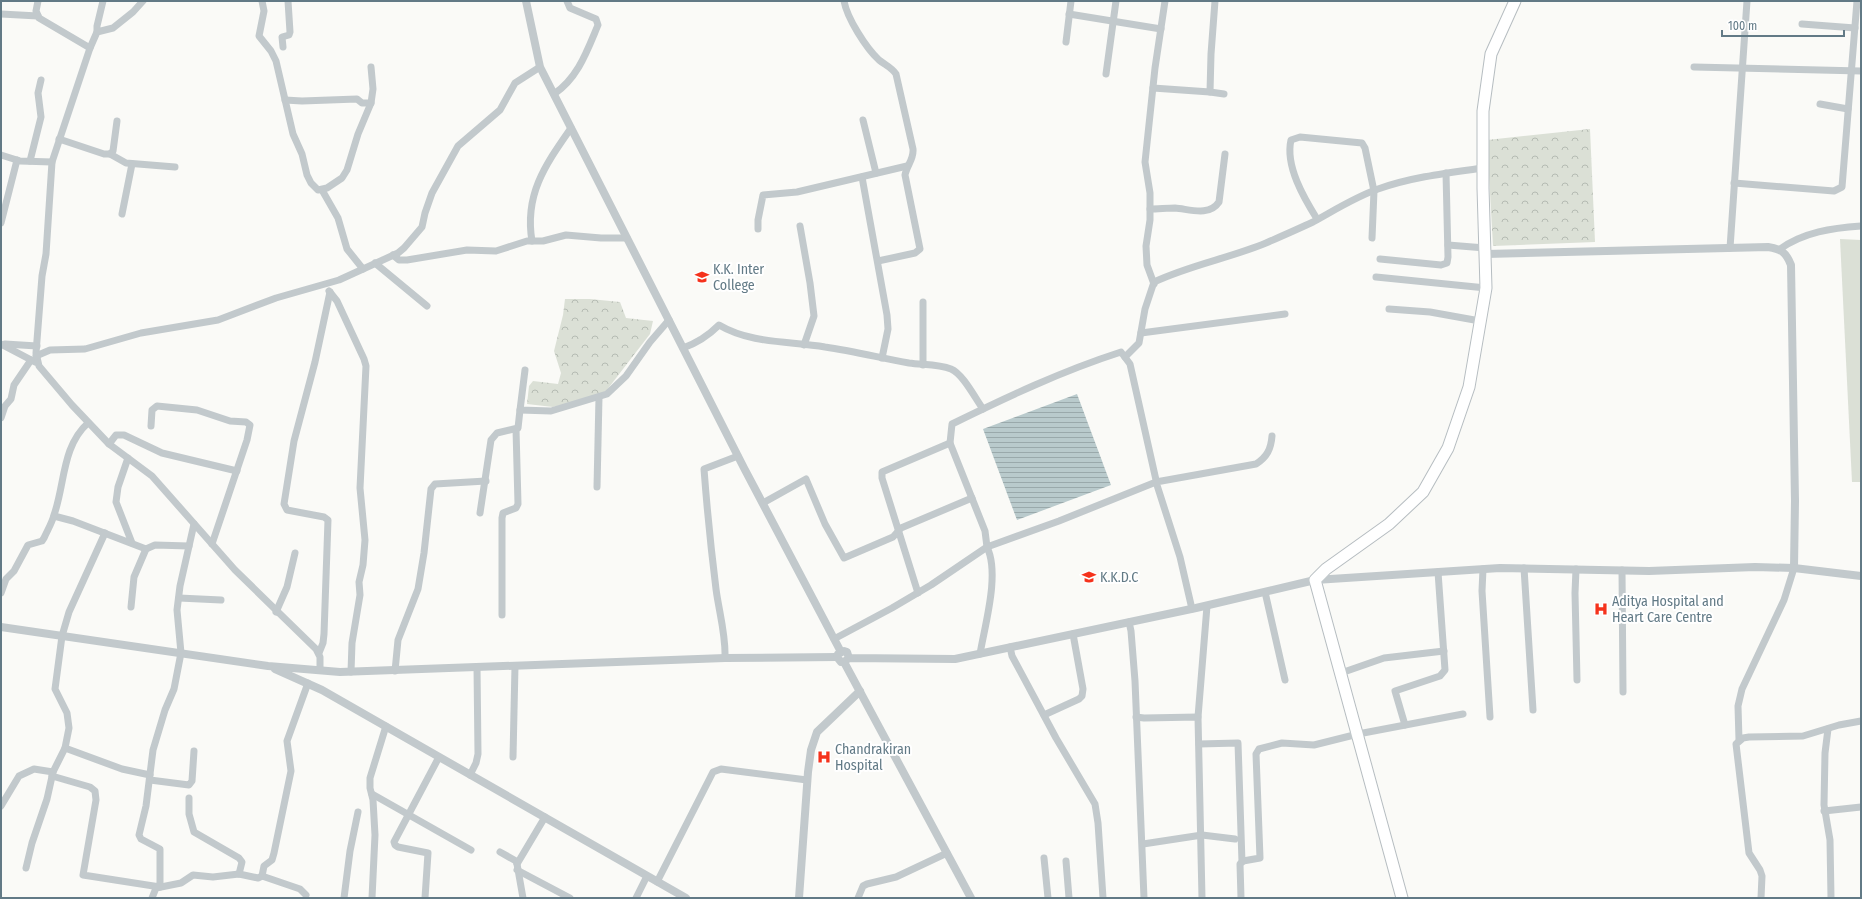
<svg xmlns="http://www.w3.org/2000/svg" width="1862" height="899" font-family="'Fira Sans Condensed',sans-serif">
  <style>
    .forest { fill: url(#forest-crowns) }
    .garden { fill: #dbe0d6 }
    .water { fill: url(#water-rules) }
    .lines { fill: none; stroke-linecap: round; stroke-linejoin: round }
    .primary-casing { stroke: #b6bdc1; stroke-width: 13 }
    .minor { stroke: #c2c9cc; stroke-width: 7 }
    .tertiary { stroke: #c2c9cc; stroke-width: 8 }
    .primary { stroke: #fff; stroke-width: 11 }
    .labels { text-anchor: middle; stroke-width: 4; stroke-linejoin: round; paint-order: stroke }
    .poi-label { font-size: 14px; fill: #627a86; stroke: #fff; text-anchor: start }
  </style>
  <defs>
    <pattern id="forest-crowns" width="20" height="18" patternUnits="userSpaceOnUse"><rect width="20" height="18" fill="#dbe0d6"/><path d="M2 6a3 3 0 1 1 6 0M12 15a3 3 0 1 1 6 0" fill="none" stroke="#b5bbb3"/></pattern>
    <pattern id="water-rules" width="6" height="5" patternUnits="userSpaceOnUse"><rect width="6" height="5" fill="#b9cacc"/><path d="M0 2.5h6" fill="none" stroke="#9aa9ab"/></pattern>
  </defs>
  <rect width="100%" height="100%" fill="#fafaf7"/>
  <g class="forest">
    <polygon points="1590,129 1595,242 1493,246 1487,140"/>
    <polygon points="565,299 590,299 620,302 626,318 653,321 650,334 603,395 553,407 527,404 529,386 533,381 558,384 561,373 554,351 563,315"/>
  </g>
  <polygon class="garden" points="1840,239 1861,240 1861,482 1852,482"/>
  <polygon class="water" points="1077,394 1111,485 1017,520 983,429"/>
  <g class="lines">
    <defs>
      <polyline id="primary" points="1402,898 1315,580 1326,569 1389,524 1423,492 1448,448 1469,387 1486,288 1483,188 1483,111 1491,54 1515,1"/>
    </defs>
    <use href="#primary" class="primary-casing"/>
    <g class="minor">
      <polyline points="38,1 36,11 39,18 90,48 52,162 46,254 42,276 36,353 39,366 72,405 109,444 152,476 235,570 316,649 320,657 320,670"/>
      <polyline points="262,1 264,11 259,36 271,51 276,61 293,134 302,154 307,175 311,183 318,190 327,188 342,178 347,170 358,134 371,103 373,89 371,67"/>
      <path d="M844 1C847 18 866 48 879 60 885 65 891 67 896 74L913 149C914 159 907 165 905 175L920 249 915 253 878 261"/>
      <polyline points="1,14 38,16"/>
      <polyline points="1069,14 1161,29"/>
      <polyline points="1802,24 1855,28"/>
      <polyline points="97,32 97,26 103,1"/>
      <polyline points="1066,42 1071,1"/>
      <polyline points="283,47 282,37 289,35 290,32 288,1"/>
      <polyline points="90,48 97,32 113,28 133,12 143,1"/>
      <polyline points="1694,67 1861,71"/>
      <polyline points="1106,74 1116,1"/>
      <polyline points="1153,88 1210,92 1224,94"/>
      <polyline points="1210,92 1211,54 1215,1"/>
      <path d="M554 94C578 78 587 51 598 25L596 19 570 8 567 1"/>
      <polyline points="285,100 302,101 357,99 362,103 371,103"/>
      <polyline points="1820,104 1848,109"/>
      <polyline points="863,120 876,173"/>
      <polyline points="59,139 104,154 110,154 113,151 117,121"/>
      <polyline points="110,154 126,163 175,167"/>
      <polyline points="1,155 20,161 52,162"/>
      <polyline points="30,161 41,117 38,93 41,80"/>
      <polyline points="862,177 887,315 888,329 882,358"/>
      <polyline points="1734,183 1834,191 1842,187 1857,1"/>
      <polyline points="322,190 338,218 347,249 363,269"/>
      <path d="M1150 209C1158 209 1167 208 1175 208 1189 209 1209 217 1219 202L1225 154"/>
      <polyline points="122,214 132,164"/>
      <path d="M1317 219C1304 198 1285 166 1291 140L1300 137 1362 143 1365 148 1374 191 1372 238"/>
      <polyline points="1,223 17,160"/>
      <polyline points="800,226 810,283 814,316 804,345"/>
      <polyline points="758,229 758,220 763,195 797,192 907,166"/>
      <path d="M532 241C524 194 546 164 571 128"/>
      <polyline points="1448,245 1485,248"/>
      <polyline points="1730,248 1747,1"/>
      <path d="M1780 249C1804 232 1832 228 1861 226"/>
      <polyline points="393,255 399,260 407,260 467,250 496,251 527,241 543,241 566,235 601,238 627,238"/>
      <polyline points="1380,259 1441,265 1447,263 1448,257 1446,173"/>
      <polyline points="375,263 427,306"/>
      <polyline points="1376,277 1486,288"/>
      <polyline points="1154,284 1147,265 1146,246 1150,220 1150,193 1145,162 1155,68 1165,1"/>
      <polyline points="329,291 337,301 364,359 366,366 360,488 365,540 363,565 359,582 360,595 352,643 351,672"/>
      <polyline points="923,302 923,365"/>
      <polyline points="1389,309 1430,312 1480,321"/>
      <polyline points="1141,333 1285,314"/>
      <polyline points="1,344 35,362"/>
      <polyline points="5,344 37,346"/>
      <path d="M683 348C697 343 708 336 719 325 751 344 790 341 825 347 853 351 881 358 909 363 922 365 938 364 951 369 963 374 975 398 983 409"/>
      <polyline points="36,356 50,350 85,349 141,333 218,320 276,298 339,280 398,253 404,248 422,227 425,213 432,193 458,146 500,110 515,83 540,67"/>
      <path d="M1125 357 1139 343 1145 309 1154 282C1190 265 1230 258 1266 243 1282 236 1298 229 1313 222 1335 210 1355 197 1378 189 1412 177 1447 173 1483 168"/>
      <polyline points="525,370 520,410 551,411 607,394 626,376 650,342 669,320"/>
      <polyline points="1,418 5,406 11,399 14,385 31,360"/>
      <polyline points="151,426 152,410 157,406 197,410 230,421 246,422 250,425 247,440 212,544"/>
      <polyline points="109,444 116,435 124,435 162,453 237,471"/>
      <polyline points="128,458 118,487 116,502 132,543"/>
      <polyline points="597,487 599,397"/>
      <polyline points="763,503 806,479 825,524 844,558 893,537 901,528 972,498"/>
      <polyline points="480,513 491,440 497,433 518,428 520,410"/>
      <polyline points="54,516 73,521 146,549"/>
      <polyline points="1524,568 1533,710"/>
      <polyline points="1483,569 1482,591 1490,717"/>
      <polyline points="1576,569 1575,593 1577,680"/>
      <polyline points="1622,570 1623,692"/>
      <polyline points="1265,592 1285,680"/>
      <path d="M1 593 6 579 14 571 28 545 42 541 44 538C47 531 52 523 54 515 65 484 62 446 88 423"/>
      <polyline points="918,593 882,478 882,472 950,443"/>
      <polyline points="179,598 221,600"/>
      <polyline points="131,607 134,577 146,549 155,545 189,546"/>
      <path d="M1192 609 1180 557 1156 482V480L1130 364 1121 352C1062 371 1007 397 952 424L950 443 985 531 987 547 1059 521 1156 482 1256 464C1267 457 1271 449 1272 436"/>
      <polyline points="276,612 287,587 295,553"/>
      <polyline points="502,615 502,518 503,513 516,508 518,504 516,429"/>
      <polyline points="1129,622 1131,631 1135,681 1144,898"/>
      <path d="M834 639 892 608 931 585 987 547C1000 574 985 624 980 654"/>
      <polyline points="1010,647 1012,656 1056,738 1095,804 1098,823 1103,898"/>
      <polyline points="319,653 323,643 324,634 328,520 324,517 287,510 284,504 294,441 315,362 330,292"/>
      <path d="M725 658C726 635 719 612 716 589 711 549 707 509 704 469L738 456"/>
      <polyline points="395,671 398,640 418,589 424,553 431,489 435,484 486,481"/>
      <polyline points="1341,673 1384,658 1444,651"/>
      <polyline points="1044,715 1079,699 1082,696 1083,689 1073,634"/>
      <polyline points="1136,717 1144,718 1198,717 1202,898"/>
      <polyline points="1198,717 1207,606"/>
      <polyline points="1405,725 1395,691 1440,676 1445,670 1438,572"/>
      <polyline points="1828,729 1825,753 1824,805 1830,840 1831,898"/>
      <polyline points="1739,740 1738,706 1742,689 1784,600 1794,568"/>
      <polyline points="1199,744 1238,743 1242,862"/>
      <polyline points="65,748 122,769 150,775"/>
      <polyline points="513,757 515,666"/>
      <polyline points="470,775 476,763 478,754 477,667"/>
      <polyline points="52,776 90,787 95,791 96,800 83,875 160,887 160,849 141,839 139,835 146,806 153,750 165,710 174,689 181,653 177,610 180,586 194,524"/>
      <polyline points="150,780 189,785 192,781 194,751"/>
      <polyline points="372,794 471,850"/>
      <polyline points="189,798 189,814 194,832 239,858 242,862 239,874"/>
      <polyline points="1,806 19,776 34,769 53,772"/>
      <polyline points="1824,811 1861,807"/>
      <polyline points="1143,844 1202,835 1235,839"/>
      <polyline points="500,852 516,861 517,864"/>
      <polyline points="1044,858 1048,898"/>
      <polyline points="1066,861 1069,898"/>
      <polyline points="26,868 32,843 47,799 53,772 65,748 69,728 67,713 55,689 62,636 69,612 105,533"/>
      <polyline points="517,870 570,898"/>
      <polyline points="262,876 300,889 306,895"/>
      <polyline points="657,882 713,772 721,769 807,780"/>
      <polyline points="152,898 156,888 181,883 193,875 213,877 239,874 258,878 262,876 264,866 272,860 274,853 291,771 287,741 308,683"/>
      <polyline points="344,898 350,851 358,812"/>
      <polyline points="372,898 375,835 373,800 370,788 370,778 386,726"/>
      <polyline points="425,898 428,853 398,847 395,845 394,842 439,757"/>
      <polyline points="523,898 517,864 545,817"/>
      <polyline points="636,898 647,876"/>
      <polyline points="858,898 863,886 867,884 896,877 947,853"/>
      <polyline points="1241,898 1240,864 1243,861 1260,858 1256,754 1259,749 1282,743 1314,745 1358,734 1463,714"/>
      <polyline points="1761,898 1762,876 1760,870 1749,853 1736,744 1743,738 1749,737 1803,736 1839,725 1861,721"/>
    </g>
    <g class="tertiary">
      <polyline points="526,1 540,67 744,468 841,652"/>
      <path d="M1486 254 1768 247C1781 249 1786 252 1791 265L1795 501 1794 568"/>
      <polyline points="1,627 268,666 340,672 725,658 837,657"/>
      <polyline points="849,658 847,652 844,651 838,654 837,657 841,662 844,662 849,658 955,659 1196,608 1315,580 1500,568 1649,571 1755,567 1794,568 1861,576"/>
      <polyline points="844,662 971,898"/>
      <polyline points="275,669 322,690 686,898"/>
      <polyline points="799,898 808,772 811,750 817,732 860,691"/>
    </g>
    <use href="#primary" class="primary"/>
  </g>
  <defs>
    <symbol id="school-bare" viewBox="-9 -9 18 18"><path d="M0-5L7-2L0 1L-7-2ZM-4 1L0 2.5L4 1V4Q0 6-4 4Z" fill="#f5321c" stroke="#fff" stroke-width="2.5" paint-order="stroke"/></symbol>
    <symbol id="university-bare" viewBox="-9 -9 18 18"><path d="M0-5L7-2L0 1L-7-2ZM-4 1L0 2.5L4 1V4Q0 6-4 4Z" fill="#f5321c" stroke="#fff" stroke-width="2.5" paint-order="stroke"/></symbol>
    <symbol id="hospital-bare" viewBox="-9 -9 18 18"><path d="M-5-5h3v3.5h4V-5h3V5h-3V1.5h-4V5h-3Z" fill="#f5321c" stroke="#fff" stroke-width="2.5" paint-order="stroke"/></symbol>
  </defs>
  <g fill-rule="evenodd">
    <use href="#school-bare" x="692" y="267" width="20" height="20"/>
    <use href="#university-bare" x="1079" y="567" width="20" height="20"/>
    <use href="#hospital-bare" x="1591" y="599" width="20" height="20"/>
    <use href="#hospital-bare" x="814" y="747" width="20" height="20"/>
  </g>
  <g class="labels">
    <g class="poi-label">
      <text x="713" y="274">K.K. Inter<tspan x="713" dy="16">College</tspan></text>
      <text x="1100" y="582">K.K.D.C</text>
      <text x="1612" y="606">Aditya Hospital and<tspan x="1612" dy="16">Heart Care Centre</tspan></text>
      <text x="835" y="754">Chandrakiran<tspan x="835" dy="16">Hospital</tspan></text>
    </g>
  </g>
  <rect width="1862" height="899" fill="none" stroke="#627a86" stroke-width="4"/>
  <path d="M1722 30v6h122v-6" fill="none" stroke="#627a86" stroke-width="2"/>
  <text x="1728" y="30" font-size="12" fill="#627a86" stroke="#ffffff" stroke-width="3" paint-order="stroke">100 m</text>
</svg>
